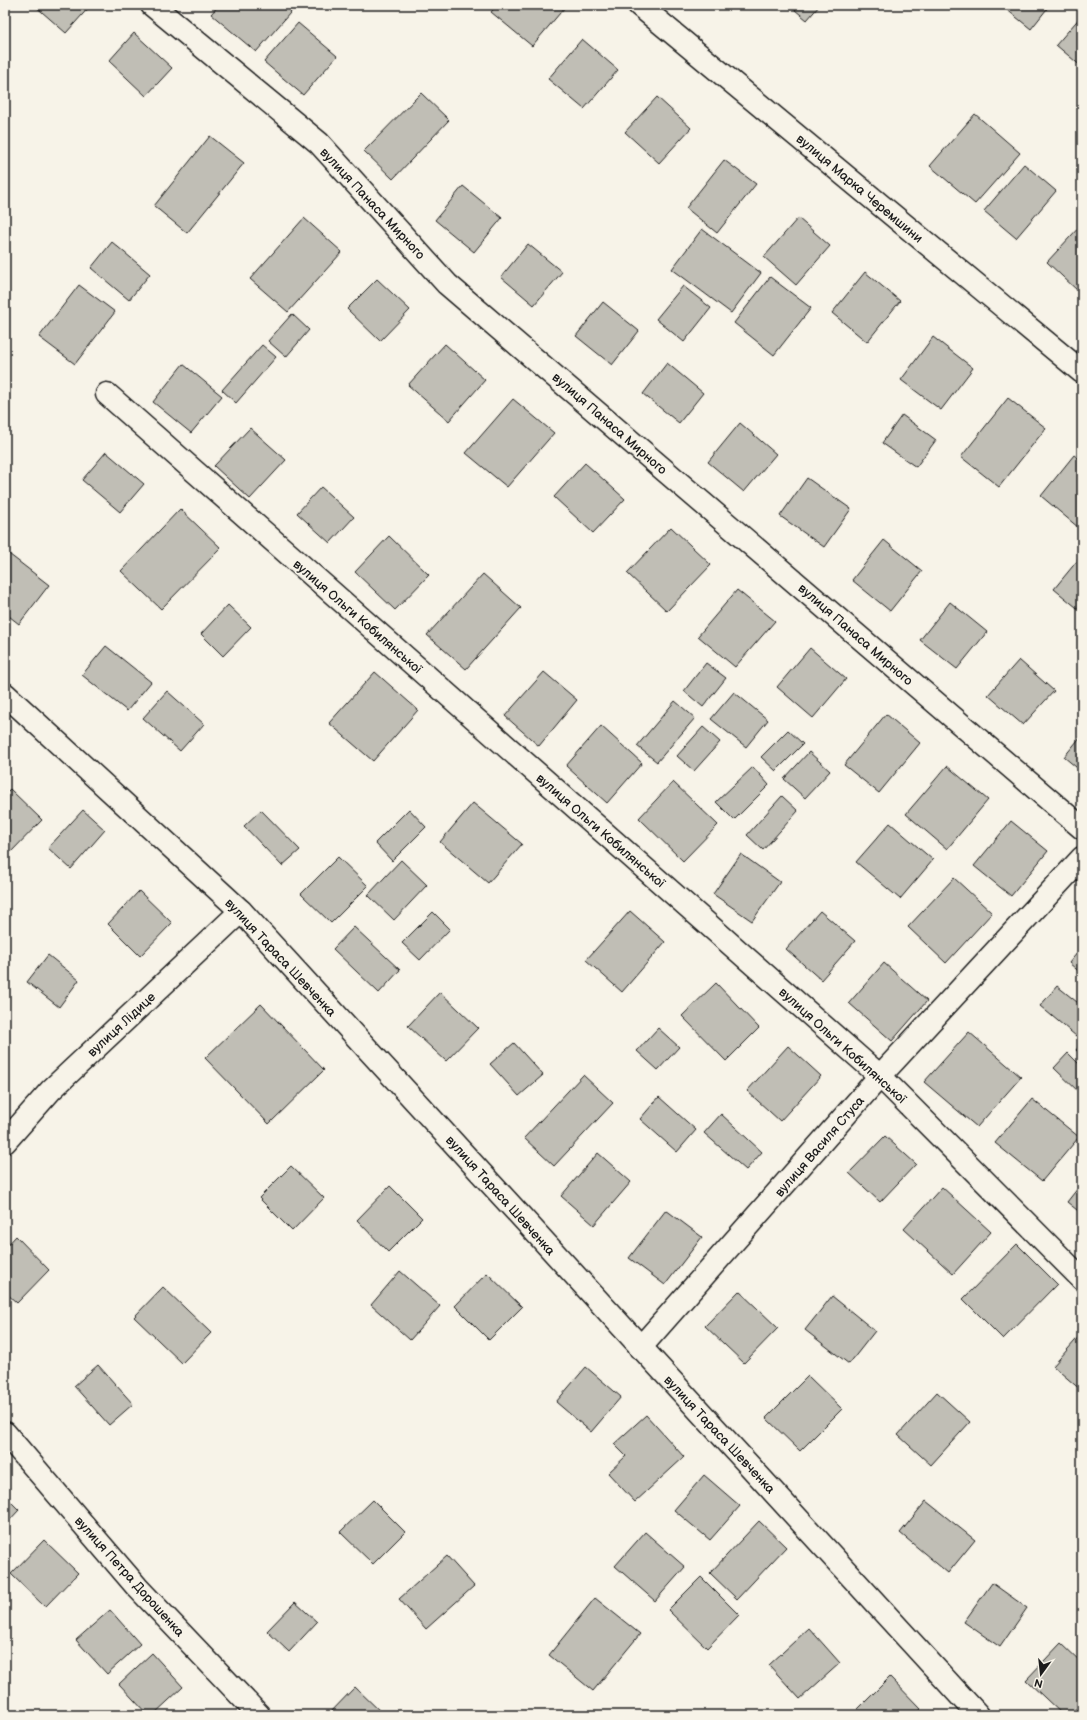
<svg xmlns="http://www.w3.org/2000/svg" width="1087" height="1720" font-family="'Balsamiq Sans',sans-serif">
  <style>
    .building { fill: #c0beb5; stroke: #1c1c1c }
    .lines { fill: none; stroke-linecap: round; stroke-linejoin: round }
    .street-casing { stroke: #1c1c1c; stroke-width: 25 }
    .secondary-casing { stroke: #1c1c1c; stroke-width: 25 }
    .street { stroke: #f7f3e8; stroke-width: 22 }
    .secondary { stroke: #f7f3e8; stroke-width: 22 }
    .labels { text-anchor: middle; stroke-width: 3; stroke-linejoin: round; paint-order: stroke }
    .street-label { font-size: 13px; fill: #1c1c1c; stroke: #f7f3e8 }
  </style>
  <rect width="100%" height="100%" fill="#f7f3e8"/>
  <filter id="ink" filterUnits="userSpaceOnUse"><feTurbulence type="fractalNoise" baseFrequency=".025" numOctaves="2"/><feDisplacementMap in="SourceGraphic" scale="8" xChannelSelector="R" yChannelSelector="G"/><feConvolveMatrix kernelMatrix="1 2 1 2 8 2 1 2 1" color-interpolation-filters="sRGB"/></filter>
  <g filter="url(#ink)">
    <g class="building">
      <polygon points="34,5 91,5 66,33"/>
      <polygon points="219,5 297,5 256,52 211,14"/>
      <polygon points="497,5 565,5 566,6 532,46 491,12"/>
      <polygon points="789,5 820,5 807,20"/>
      <polygon points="1001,5 1050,5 1031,29"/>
      <polygon points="1082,15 1082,67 1056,45"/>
      <polygon points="298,23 337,56 303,95 264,62"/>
      <polygon points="134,33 172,68 146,96 109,61"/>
      <polygon points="582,39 618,70 584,109 548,79"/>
      <polygon points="421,93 449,120 393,179 364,151"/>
      <polygon points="657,97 691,128 659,163 625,132"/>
      <polygon points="975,114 1020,153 975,204 930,166"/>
      <polygon points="210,136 244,163 187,233 154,206"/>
      <polygon points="724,160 756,184 717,233 686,208"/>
      <polygon points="1024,164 1056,191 1016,238 984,211"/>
      <polygon points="463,186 502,218 474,252 435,220"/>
      <polygon points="304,218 342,252 288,312 250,279"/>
      <polygon points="798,218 830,246 796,285 764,257"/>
      <polygon points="1082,224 1082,286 1078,291 1047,262"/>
      <polygon points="702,229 761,273 731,313 672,269"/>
      <polygon points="112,242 150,274 129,300 91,268"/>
      <polygon points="528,244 562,272 534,305 501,277"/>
      <polygon points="865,272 900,301 867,342 832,313"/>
      <polygon points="770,277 811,308 774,355 734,323"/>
      <polygon points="377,279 410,310 380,341 347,309"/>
      <polygon points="79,285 115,312 75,364 39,337"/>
      <polygon points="683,286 711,308 684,342 656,319"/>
      <polygon points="603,302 639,331 612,365 576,336"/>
      <polygon points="292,314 309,330 286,357 268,341"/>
      <polygon points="933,337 973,368 941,410 901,380"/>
      <polygon points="445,344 485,380 449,421 408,385"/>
      <polygon points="262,345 276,357 236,403 222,390"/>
      <polygon points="667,363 703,393 679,423 643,394"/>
      <polygon points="183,364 222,396 191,433 153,402"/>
      <polygon points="1008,398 1046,428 999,487 961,457"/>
      <polygon points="513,399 554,433 507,487 466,453"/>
      <polygon points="902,415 936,440 916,467 882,443"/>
      <polygon points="740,423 776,454 744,492 708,462"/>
      <polygon points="250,428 286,460 250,499 214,466"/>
      <polygon points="106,452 144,484 120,512 82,480"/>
      <polygon points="1074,455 1082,461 1082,524 1079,528 1041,496"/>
      <polygon points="585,463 625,499 593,533 554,497"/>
      <polygon points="807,478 851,509 824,547 780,516"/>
      <polygon points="321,487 354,517 330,543 297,513"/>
      <polygon points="180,509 221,548 161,609 121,571"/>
      <polygon points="671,527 711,565 667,611 627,573"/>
      <polygon points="389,536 429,575 395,610 355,572"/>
      <polygon points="884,540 922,571 890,611 852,580"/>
      <polygon points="5,551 49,585 19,624 5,613"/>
      <polygon points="1082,555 1082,612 1054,589"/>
      <polygon points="483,574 521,608 466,669 427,635"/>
      <polygon points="737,590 775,621 735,667 698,636"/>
      <polygon points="950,602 987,632 957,669 920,640"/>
      <polygon points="228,605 251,627 223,656 201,634"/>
      <polygon points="106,646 151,682 127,711 82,675"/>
      <polygon points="810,648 846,679 813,718 777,687"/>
      <polygon points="1019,660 1054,691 1023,725 988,695"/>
      <polygon points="706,663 726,678 703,707 684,691"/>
      <polygon points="375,672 418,710 373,761 329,723"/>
      <polygon points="544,672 577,700 539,746 505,716"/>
      <polygon points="167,691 204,724 180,751 143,718"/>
      <polygon points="734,692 768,720 746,747 711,719"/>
      <polygon points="675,701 695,718 657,762 637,746"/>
      <polygon points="886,714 920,743 879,793 844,765"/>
      <polygon points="601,726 642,763 607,803 566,766"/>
      <polygon points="703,727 720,742 694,771 677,756"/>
      <polygon points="788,730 803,744 776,771 761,757"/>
      <polygon points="1082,735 1082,772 1064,757"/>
      <polygon points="809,752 830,771 805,798 784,779"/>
      <polygon points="947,766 988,800 947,849 906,814"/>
      <polygon points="753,767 769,785 734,820 716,802"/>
      <polygon points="673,782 718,825 683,861 639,818"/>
      <polygon points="10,789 42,820 9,854 5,850 5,794"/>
      <polygon points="782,796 798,811 763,850 747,835"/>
      <polygon points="473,803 522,844 488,883 440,842"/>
      <polygon points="409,809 426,827 392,861 375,843"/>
      <polygon points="83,810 105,830 71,869 48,848"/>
      <polygon points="261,810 300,850 282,866 244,826"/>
      <polygon points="1011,821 1048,851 1011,896 974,866"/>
      <polygon points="890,823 933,860 900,899 856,862"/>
      <polygon points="741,854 780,882 752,921 713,894"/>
      <polygon points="338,857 368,886 331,923 301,894"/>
      <polygon points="401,860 427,885 394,920 368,895"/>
      <polygon points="954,878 992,913 946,963 908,927"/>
      <polygon points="139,891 172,923 140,956 108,924"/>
      <polygon points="630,911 665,942 622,992 586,960"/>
      <polygon points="820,911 855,941 821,980 786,949"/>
      <polygon points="433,912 450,929 420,960 402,943"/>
      <polygon points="354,927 400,970 379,993 333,949"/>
      <polygon points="1082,947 1082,974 1069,963"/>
      <polygon points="48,955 79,980 59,1007 27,982"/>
      <polygon points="884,963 927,1001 892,1041 849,1003"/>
      <polygon points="716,983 759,1028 726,1061 682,1016"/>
      <polygon points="1057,986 1082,1006 1082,1028 1076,1036 1040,1006"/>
      <polygon points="440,992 478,1028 446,1061 408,1026"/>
      <polygon points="261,1004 324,1070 269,1124 205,1058"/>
      <polygon points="658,1028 679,1047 658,1070 637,1051"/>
      <polygon points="969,1032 1021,1077 977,1127 924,1082"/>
      <polygon points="514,1043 543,1075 519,1096 490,1064"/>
      <polygon points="1082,1043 1082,1056 1076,1050"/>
      <polygon points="788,1046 821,1076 780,1121 747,1091"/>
      <polygon points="1068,1053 1082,1067 1082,1095 1054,1068"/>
      <polygon points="583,1075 613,1103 554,1166 524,1138"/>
      <polygon points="659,1097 696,1130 677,1152 640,1119"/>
      <polygon points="1032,1099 1079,1137 1042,1181 995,1143"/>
      <polygon points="721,1114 762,1152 746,1170 704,1133"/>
      <polygon points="885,1136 916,1164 880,1202 849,1173"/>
      <polygon points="598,1153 631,1182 594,1225 561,1196"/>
      <polygon points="291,1166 324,1198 292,1231 259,1198"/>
      <polygon points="1082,1183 1082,1214 1067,1202"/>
      <polygon points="390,1186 422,1218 388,1252 357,1220"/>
      <polygon points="942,1187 991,1232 953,1274 904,1229"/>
      <polygon points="666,1210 702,1237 665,1285 629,1258"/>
      <polygon points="16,1236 49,1270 17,1303 5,1292 5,1248"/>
      <polygon points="1017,1244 1057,1284 1003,1339 963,1299"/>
      <polygon points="400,1271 440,1306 410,1340 371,1305"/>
      <polygon points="487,1273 522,1307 489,1340 455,1306"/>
      <polygon points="163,1287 211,1333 182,1363 134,1317"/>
      <polygon points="739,1291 778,1328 744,1363 705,1326"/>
      <polygon points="832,1296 875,1331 849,1364 805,1330"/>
      <polygon points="1082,1333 1082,1391 1053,1366"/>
      <polygon points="98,1365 133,1404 109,1425 74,1386"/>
      <polygon points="586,1367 621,1397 591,1432 556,1402"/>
      <polygon points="808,1376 842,1409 800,1451 766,1418"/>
      <polygon points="937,1392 970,1422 931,1465 898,1435"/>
      <polygon points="646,1415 684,1457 635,1502 608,1473 626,1456 614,1444"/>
      <polygon points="704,1475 740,1506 710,1540 674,1510"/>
      <polygon points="5,1496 19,1510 5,1525"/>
      <polygon points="373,1500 405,1532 373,1564 340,1532"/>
      <polygon points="926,1501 975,1540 948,1573 900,1533"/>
      <polygon points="759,1521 786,1547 737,1599 710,1573"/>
      <polygon points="645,1532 685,1567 655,1601 615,1566"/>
      <polygon points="44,1540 78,1573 45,1607 11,1574"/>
      <polygon points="447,1556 474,1586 426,1629 399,1599"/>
      <polygon points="701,1577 739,1615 707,1648 668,1610"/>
      <polygon points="992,1583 1027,1608 1000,1647 964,1622"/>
      <polygon points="595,1598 640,1634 593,1691 549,1655"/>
      <polygon points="295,1602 317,1622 289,1652 267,1631"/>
      <polygon points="110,1610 140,1644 107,1674 76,1640"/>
      <polygon points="809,1628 840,1663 800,1699 769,1665"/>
      <polygon points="1061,1643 1082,1663 1082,1703 1070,1715 1063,1715 1026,1680"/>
      <polygon points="152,1653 183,1687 153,1715 148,1715 119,1684"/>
      <polygon points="890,1677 921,1709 915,1715 852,1715"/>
      <polygon points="355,1687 384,1715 328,1715"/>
    </g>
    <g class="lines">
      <defs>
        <g id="street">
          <polyline points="152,5 319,143 447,284 1082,828"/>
          <polyline points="639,5 1082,372"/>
          <polyline points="107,394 880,1076 1082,1279"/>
          <polyline points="5,1142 51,1090 241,911"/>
          <polyline points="640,1348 880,1076 1082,858"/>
          <polyline points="5,1433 137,1587 259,1715"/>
        </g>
        <polyline id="secondary" points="5,694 241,911 978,1715"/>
      </defs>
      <use href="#street" class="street-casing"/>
      <use href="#secondary" class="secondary-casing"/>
      <use href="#street" class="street"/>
      <use href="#secondary" class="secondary"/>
    </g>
  </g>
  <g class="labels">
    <g class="street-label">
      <text transform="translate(860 188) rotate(40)" y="5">вулиця Марка Черемшини</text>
      <text transform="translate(373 203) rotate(47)" y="5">вулиця Панаса Мирного</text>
      <text transform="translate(610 423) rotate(41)" y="5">вулиця Панаса Мирного</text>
      <text transform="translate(358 616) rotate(41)" y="5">вулиця Ольги Кобилянської</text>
      <text transform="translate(856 634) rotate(41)" y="5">вулиця Панаса Мирного</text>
      <text transform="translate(601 830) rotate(41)" y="5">вулиця Ольги Кобилянської</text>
      <text transform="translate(281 957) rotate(47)" y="5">вулиця Тараса Шевченка</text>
      <text transform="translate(121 1024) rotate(-43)" y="5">вулиця Лідице</text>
      <text transform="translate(843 1045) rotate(42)" y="5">вулиця Ольги Кобилянської</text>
      <text transform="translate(819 1146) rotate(-49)" y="5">вулиця Василя Стуса</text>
      <text transform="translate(501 1195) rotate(48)" y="5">вулиця Тараса Шевченка</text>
      <text transform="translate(720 1434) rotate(47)" y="5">вулиця Тараса Шевченка</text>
      <text transform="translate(130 1576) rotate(48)" y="5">вулиця Петра Дорошенка</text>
    </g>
  </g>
  <rect width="1087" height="1720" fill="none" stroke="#f7f3e8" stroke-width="20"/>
  <rect x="10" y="10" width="1067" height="1700" fill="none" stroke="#1c1c1c" stroke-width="1.5" filter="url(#ink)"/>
  <g transform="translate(1041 1674) rotate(195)" stroke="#f7f3e8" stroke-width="3" paint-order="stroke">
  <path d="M0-3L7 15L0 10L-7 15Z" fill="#1c1c1c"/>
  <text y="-6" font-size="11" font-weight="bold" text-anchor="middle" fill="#1c1c1c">N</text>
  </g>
</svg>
